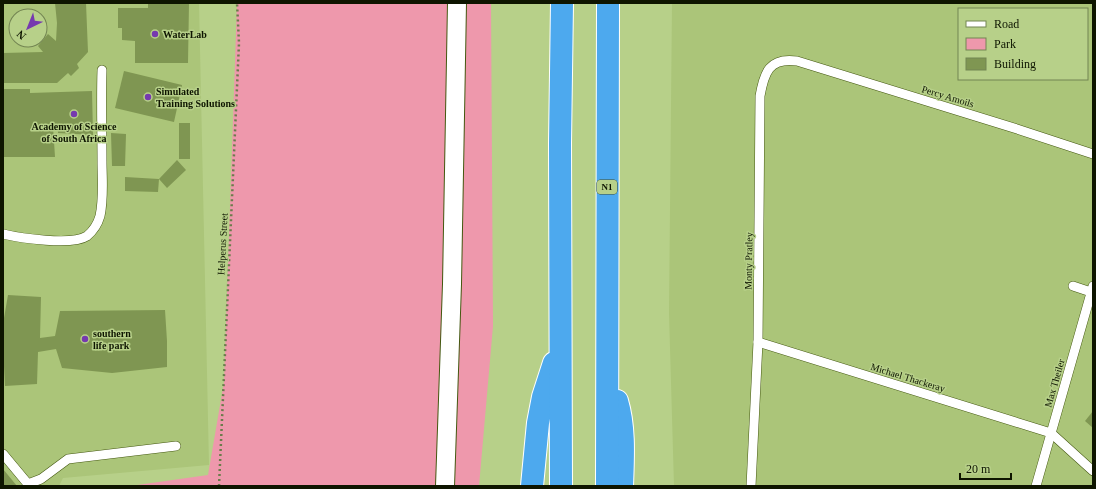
<svg xmlns="http://www.w3.org/2000/svg" width="1096" height="489" font-family="Georgia,serif">
  <style>
    .built { fill: #abc579; fill-rule: evenodd }
    .green { fill: #ee98ac }
    .building { fill: #7f9652 }
    .lines { fill: none; stroke-linecap: round; stroke-linejoin: round }
    .service-casing { stroke: #445810; stroke-width: 10 }
    .minor-casing { stroke: #445810; stroke-width: 20 }
    .motorway-casing { stroke: #fff; stroke-width: 24 }
    .path { stroke: #6a7b4b; stroke-width: 2.5; stroke-dasharray: 2 3; stroke-linecap: butt }
    .service { stroke: #fff; stroke-width: 9 }
    .minor { stroke: #fff; stroke-width: 18 }
    .motorway { stroke: #4da9ee; stroke-width: 22 }
    .poi-dot { fill: #7639af; stroke: #b7d089; stroke-width: 1.5 }
    .labels { text-anchor: middle; stroke-width: 3; stroke-linejoin: round; paint-order: stroke }
    .shield { fill: #b7d089; stroke: #414d29; stroke-width: 1 }
    .shield-label { font-size: 9px; font-weight: bold; fill: #0e1500 }
    .poi-label { font-size: 10px; font-weight: bold; fill: #0e1500; stroke: #b7d089; text-anchor: start }
    .street-label { font-size: 10px; fill: #0e1500; stroke: #b7d089 }
  </style>
  <rect width="100%" height="100%" fill="#b7d089"/>
  <g class="built">
    <path d="M3 3H199L209 465 63 478 59 486H3ZM16 16H40V40H16Z"/>
    <path d="M672 3H1093V486H674L669 313ZM959 9H1087V79H959Z"/>
  </g>
  <polygon class="green" points="237,3 491,3 493,326 479,486 130,486 208,475 224,382"/>
  <g class="building">
    <polygon points="55,3 86,3 88,52 77,64 79,68 71,76 68,73 57,83 3,83 3,53 43,52 38,46 48,34 56,41 57,23"/>
    <polygon points="148,3 189,3 188,63 135,63 135,41 122,40 122,28 118,28 118,8 148,8"/>
    <polygon points="124,71 182,85 174,122 115,108"/>
    <polygon points="3,89 30,89 30,93 92,91 93,135 58,133 58,126 53,126 55,157 3,157"/>
    <rect x="179" y="123" width="11" height="36"/>
    <polygon points="111,133 126,134 125,166 112,166"/>
    <polygon points="177,160 186,170 167,188 159,179 158,192 125,191 125,177 159,179"/>
    <polygon points="8,295 41,297 40,338 55,336 60,311 165,310 167,341 167,367 112,373 62,368 56,349 38,352 37,384 5,386 3,347 4,318"/>
    <polygon points="1093,411 1093,428 1085,421"/>
    <polygon points="3,469 17,486 3,486"/>
  </g>
  <g class="lines">
    <defs>
      <g id="service">
        <path d="M3 234C20 238 72 246 87 236 93 231 98 223 100 216 104 198 102 179 102 161 102 131 101 100 102 70"/>
        <polyline points="1073,286 1091,292"/>
        <polyline points="758,342 1051,433 1093,471"/>
        <polyline points="3,454 28,484 41,479 68,459 176,446"/>
        <path d="M751 486 758 342 760 96C764 73 769 57 797 61L1017 129 1093 154"/>
        <polyline points="1036,486 1093,286"/>
      </g>
      <polyline id="minor" points="445,486 452,284 457,3"/>
      <g id="motorway">
        <path d="M617 401C625 428 623 458 622 486"/>
        <polyline points="532,486 538,423 543,397 554,363"/>
        <polyline points="561,486 560,143 562,3"/>
        <polyline points="607,486 608,3"/>
      </g>
    </defs>
    <use href="#service" class="service-casing"/>
    <use href="#minor" class="minor-casing"/>
    <use href="#motorway" class="motorway-casing"/>
    <polyline class="path" points="219,486 239,43 237,3"/>
    <use href="#service" class="service"/>
    <use href="#minor" class="minor"/>
    <use href="#motorway" class="motorway"/>
  </g>
  <g class="poi-dot">
    <circle cx="155" cy="34" r="4"/>
    <circle cx="148" cy="97" r="4"/>
    <circle cx="74" cy="114" r="4"/>
    <circle cx="85" cy="339" r="4"/>
  </g>
  <g class="labels">
    <rect class="shield" x="597" y="180" width="20" height="14" rx="3"/>
    <g class="shield-label">
      <text x="607" y="190">N1</text>
    </g>
    <g class="poi-label">
      <text x="163" y="38">WaterLab</text>
      <text x="156" y="95">Simulated<tspan x="156" dy="12">Training Solutions</tspan></text>
      <text x="74" y="130" text-anchor="middle">Academy of Science<tspan x="74" dy="12">of South Africa</tspan></text>
      <text x="93" y="337">southern<tspan x="93" dy="12">life park</tspan></text>
    </g>
    <g class="street-label">
      <text transform="translate(948 96) rotate(17)" y="4">Percy Amoils</text>
      <text transform="translate(222 244) rotate(-87)" y="4">Helperus Street</text>
      <text transform="translate(748 261) rotate(-89)" y="4">Monty Pratley</text>
      <text transform="translate(908 377) rotate(17)" y="4">Michael Thackeray</text>
      <text transform="translate(1054 383) rotate(-74)" y="4">Max Theiler</text>
    </g>
  </g>
  <rect width="1096" height="489" fill="none" stroke="#0e1500" stroke-width="8"/>
  <rect x="958" y="8" width="130" height="72" fill="#b7d089" stroke="#738552"/>
  <rect x="966" y="21" width="20" height="6" fill="#ffffff" stroke="#738552"/>
  <text x="994" y="28" font-size="12" fill="#0e1500">Road</text>
  <rect x="966" y="38" width="20" height="12" fill="#ee98ac" stroke="#738552"/>
  <text x="994" y="48" font-size="12" fill="#0e1500">Park</text>
  <rect x="966" y="58" width="20" height="12" fill="#7f9652" stroke="#738552"/>
  <text x="994" y="68" font-size="12" fill="#0e1500">Building</text>
  <g transform="translate(28 28) rotate(223)"><circle r="19" fill="#b7d089" stroke="#738552"/>
  <path d="M0-3L7 15L0 10L-7 15Z" fill="#7639af"/>
  <text y="-6" font-size="11" font-weight="bold" text-anchor="middle" fill="#0e1500">N</text>
  </g>
  <path d="M960 473v6h51v-6" fill="none" stroke="#0e1500" stroke-width="2"/>
  <text x="966" y="473" font-size="12" fill="#0e1500" stroke="#b7d089" stroke-width="3" paint-order="stroke">20 m</text>
</svg>
